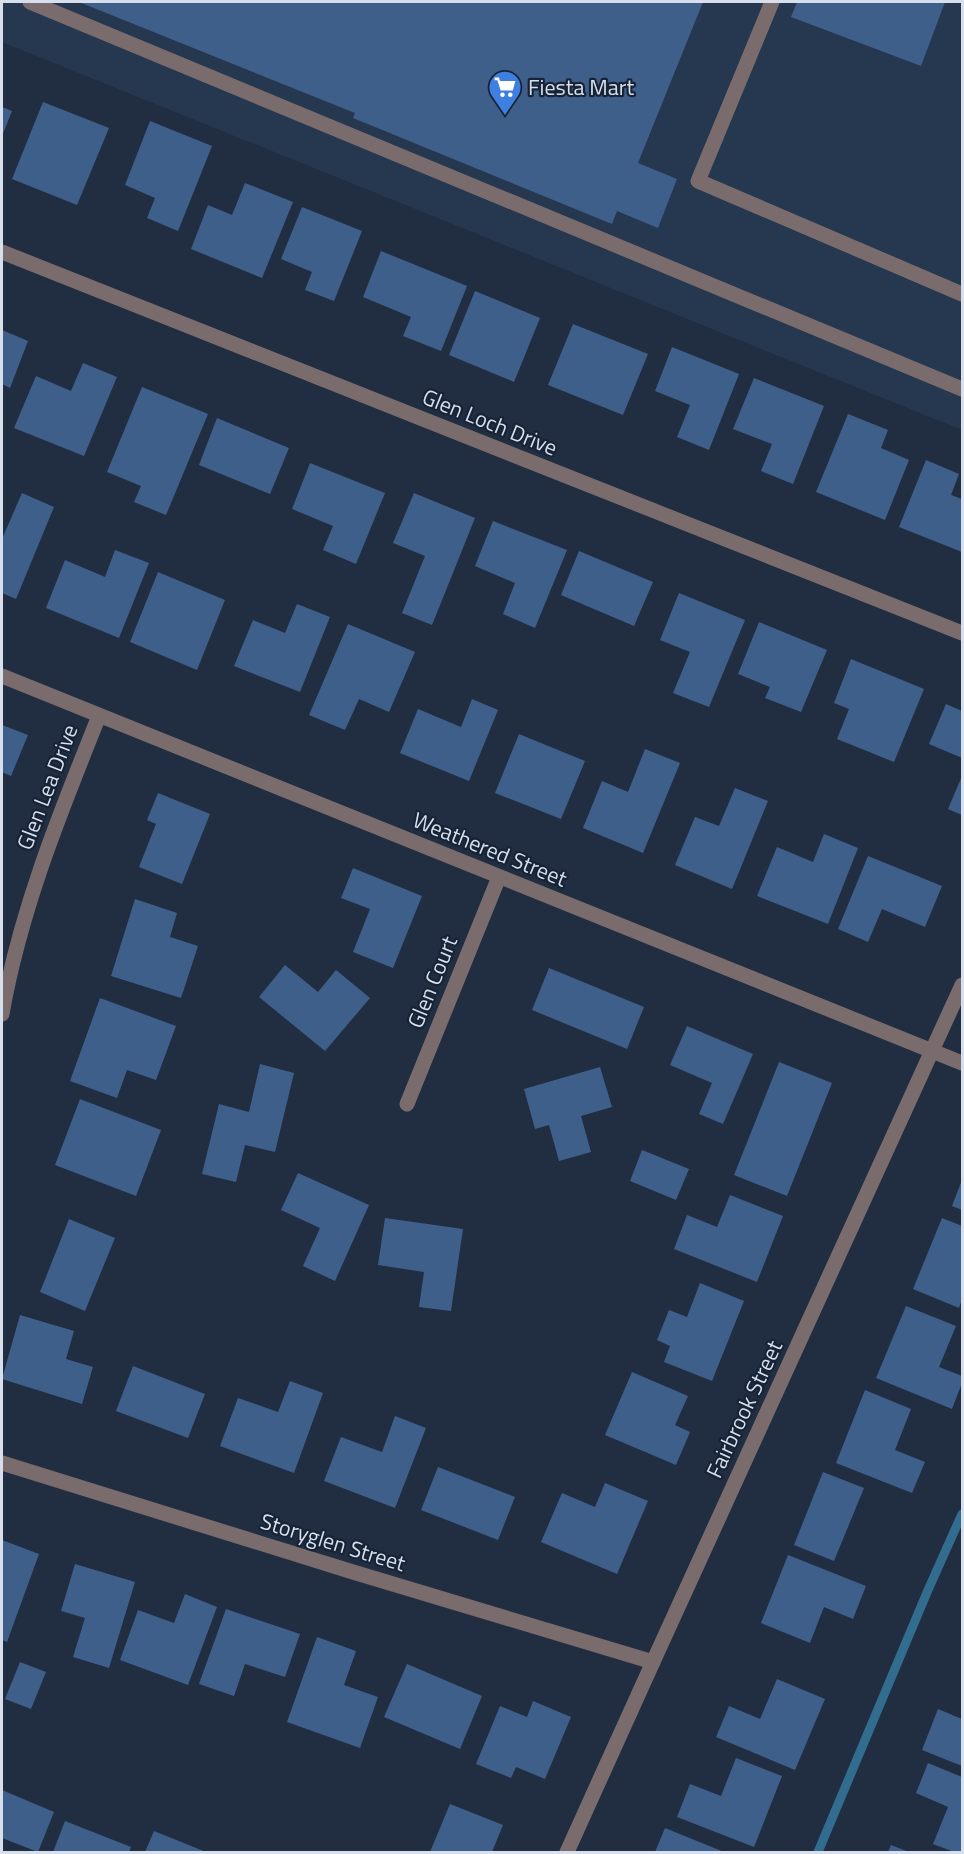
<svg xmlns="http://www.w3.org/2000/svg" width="964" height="1854" font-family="'Titillium Web',sans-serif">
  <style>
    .built { fill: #263750 }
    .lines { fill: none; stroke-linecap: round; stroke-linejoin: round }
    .stream { stroke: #326d8f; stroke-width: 9 }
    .building { fill: #3f5f8b }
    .minor { stroke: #7a6c6c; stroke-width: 15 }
    .labels { text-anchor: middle; stroke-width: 4.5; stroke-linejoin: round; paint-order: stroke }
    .poi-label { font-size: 22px; fill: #d6dfeb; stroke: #172437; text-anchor: start }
    .street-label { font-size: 22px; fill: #d6dfeb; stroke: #172437 }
  </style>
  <rect width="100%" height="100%" fill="#212e41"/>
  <polygon class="built" points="2,2 962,2 962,430 2,42"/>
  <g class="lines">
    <polyline class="stream" points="818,1852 928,1590 962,1514"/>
  </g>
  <g class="building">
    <polygon points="79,2 394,2 399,3 400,2 703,2 638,163 677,179 658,228 617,211 612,224 353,118 355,113"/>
    <polygon points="797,2 945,2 921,66 791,17"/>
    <polygon points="43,102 109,128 77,205 12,179"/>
    <polygon points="2,107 12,111 2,136"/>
    <polygon points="150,121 212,146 178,231 147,218 155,198 125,185"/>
    <polygon points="245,183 293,202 262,278 191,249 208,205 232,215"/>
    <polygon points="302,207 362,231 334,301 305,290 312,272 281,259"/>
    <polygon points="381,251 467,286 441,351 403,336 411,317 363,297"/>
    <polygon points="475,291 540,318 514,382 449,355"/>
    <polygon points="573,324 648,354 623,415 548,385"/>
    <polygon points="2,330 28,341 10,388 2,384"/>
    <polygon points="672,347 739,374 709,450 677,437 690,405 655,391"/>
    <polygon points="83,363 117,377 84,456 14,428 36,376 71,391"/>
    <polygon points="754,378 824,406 793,484 761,471 772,444 733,429"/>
    <polygon points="142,387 208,414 166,515 134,502 141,486 107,472"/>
    <polygon points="848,414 888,430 881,448 909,460 885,520 816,492"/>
    <polygon points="217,418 289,448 270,494 199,465"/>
    <polygon points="926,460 959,474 951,495 962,499 962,552 899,527"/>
    <polygon points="310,463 385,493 356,564 323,550 333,526 292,509"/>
    <polygon points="22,493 54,507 16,599 2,593 2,539"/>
    <polygon points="414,493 475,518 432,625 402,613 425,556 393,543"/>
    <polygon points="493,521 567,550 535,628 503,614 515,583 475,566"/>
    <polygon points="115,550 149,563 119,638 46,608 65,560 105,577"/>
    <polygon points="579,551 653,582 634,626 561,595"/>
    <polygon points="158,572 225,600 197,670 130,642"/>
    <polygon points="679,593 745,620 709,707 673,693 690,652 660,640"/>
    <polygon points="297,604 330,617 300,692 234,666 253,620 285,633"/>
    <polygon points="759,622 827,650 801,712 765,698 770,687 738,674"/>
    <polygon points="348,624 415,652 389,712 359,699 345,730 309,715"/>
    <polygon points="851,659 924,689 894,762 837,739 849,709 834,703"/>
    <polygon points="472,699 498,710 469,781 400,753 418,709 461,727"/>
    <polygon points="946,704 962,711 962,758 929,744"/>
    <polygon points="2,725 28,735 11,776 2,772"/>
    <polygon points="519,734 585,761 561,819 495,793"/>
    <polygon points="645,749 680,763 643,853 583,828 602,781 628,792"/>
    <polygon points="962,776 962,815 948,809"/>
    <polygon points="735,788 768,801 732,889 675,865 695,817 719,826"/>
    <polygon points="158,793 210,814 182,884 139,867 156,824 147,820"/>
    <polygon points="824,834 858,848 828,924 757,896 777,847 813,862"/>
    <polygon points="868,856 942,886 925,927 882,909 868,942 838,929"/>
    <polygon points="353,868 422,896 393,968 353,952 370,909 341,898"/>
    <polygon points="135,899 177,913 170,937 198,946 181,998 111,976"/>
    <polygon points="285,965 318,992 336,970 370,998 325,1051 259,997"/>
    <polygon points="549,968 644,1007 627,1049 532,1010"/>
    <polygon points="100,998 176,1026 156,1080 127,1070 117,1098 70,1081"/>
    <polygon points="687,1026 753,1054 723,1124 699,1114 712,1083 670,1065"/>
    <polygon points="779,1062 832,1083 787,1196 734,1175"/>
    <polygon points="260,1064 294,1073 275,1152 245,1145 236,1182 202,1174 219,1104 249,1112"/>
    <polygon points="600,1067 612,1107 581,1116 591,1152 559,1161 549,1125 535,1129 524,1089"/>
    <polygon points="80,1099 161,1130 136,1196 55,1165"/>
    <polygon points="642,1150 689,1169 676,1200 630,1181"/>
    <polygon points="298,1173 369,1205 335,1281 303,1266 320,1228 281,1210"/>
    <polygon points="962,1180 962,1210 952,1206"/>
    <polygon points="730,1195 783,1216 757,1282 674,1249 687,1215 717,1227"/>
    <polygon points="385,1218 463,1229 451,1311 419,1307 424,1272 378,1265"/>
    <polygon points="942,1218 962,1226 962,1299 959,1308 913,1289"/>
    <polygon points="69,1219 115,1238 85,1311 40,1292"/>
    <polygon points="700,1283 744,1301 712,1381 664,1362 670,1346 657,1340 669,1310 687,1317"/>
    <polygon points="906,1306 956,1326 939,1367 962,1376 962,1383 952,1409 876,1378"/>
    <polygon points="20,1315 74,1331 66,1359 93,1367 82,1404 2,1379"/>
    <polygon points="133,1366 205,1394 188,1438 116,1411"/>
    <polygon points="632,1372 688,1396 675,1425 690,1432 676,1465 605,1435"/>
    <polygon points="290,1381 323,1393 294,1473 220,1446 238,1398 278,1412"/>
    <polygon points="865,1390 911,1409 895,1450 925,1462 912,1493 836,1463"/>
    <polygon points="395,1416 426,1428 395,1508 324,1481 341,1437 382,1452"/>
    <polygon points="438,1467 515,1497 498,1540 421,1510"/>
    <polygon points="823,1472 864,1488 834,1561 794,1545"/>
    <polygon points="605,1483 648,1501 617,1574 541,1542 562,1493 595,1507"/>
    <polygon points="2,1540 39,1554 7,1642 2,1640"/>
    <polygon points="788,1555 866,1586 853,1619 824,1607 810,1643 761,1623"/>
    <polygon points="75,1564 135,1582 109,1668 73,1657 85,1618 61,1611"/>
    <polygon points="185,1594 217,1607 188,1685 120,1660 138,1610 174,1623"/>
    <polygon points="226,1609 300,1634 285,1677 245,1664 234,1696 199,1684"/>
    <polygon points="317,1637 356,1651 344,1685 378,1697 360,1748 287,1722"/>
    <polygon points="20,1662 46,1672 31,1709 5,1699"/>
    <polygon points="407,1664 482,1696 460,1749 384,1717"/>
    <polygon points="777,1679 825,1699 795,1770 716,1737 729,1706 760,1719"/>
    <polygon points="533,1701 571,1717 545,1779 516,1767 511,1778 476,1764 500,1706 527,1717"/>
    <polygon points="938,1709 962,1719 962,1766 922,1750"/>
    <polygon points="736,1758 782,1776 754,1847 677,1817 690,1784 721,1796"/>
    <polygon points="928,1763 962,1777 962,1852 954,1852 933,1844 948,1807 916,1793"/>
    <polygon points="2,1790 54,1812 38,1852 2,1838"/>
    <polygon points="450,1804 503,1825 492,1852 430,1852"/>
    <polygon points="65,1821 131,1847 129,1852 53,1852"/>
    <polygon points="665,1828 724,1852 655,1852"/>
    <polygon points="154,1831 206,1852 145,1852"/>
    <polygon points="891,1845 909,1852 888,1852"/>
  </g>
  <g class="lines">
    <g class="minor">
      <polyline points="30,2 962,389"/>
      <polyline points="772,2 698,181 962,294"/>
      <polyline points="2,252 962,633"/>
      <polyline points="2,676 962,1063"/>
      <path d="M2 1014C20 911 60 813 99 716"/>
      <polyline points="407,1104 499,877"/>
      <polyline points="2,1463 353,1572 653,1662"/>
      <polyline points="567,1852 653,1662 962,985"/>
    </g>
  </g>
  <defs>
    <symbol id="supermarket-pin" viewBox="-11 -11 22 30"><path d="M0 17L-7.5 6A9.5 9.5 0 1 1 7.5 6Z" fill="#3f7fe0" stroke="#172437"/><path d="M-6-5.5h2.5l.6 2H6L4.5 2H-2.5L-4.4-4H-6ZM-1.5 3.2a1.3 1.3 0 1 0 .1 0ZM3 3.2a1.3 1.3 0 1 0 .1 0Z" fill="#fff"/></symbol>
  </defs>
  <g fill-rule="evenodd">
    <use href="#supermarket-pin" x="486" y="68" width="38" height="52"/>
  </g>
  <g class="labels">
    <g class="poi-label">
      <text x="528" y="95">Fiesta Mart</text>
    </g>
    <g class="street-label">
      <text transform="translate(490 422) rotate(22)" y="8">Glen Loch Drive</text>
      <text transform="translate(47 787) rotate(-69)" y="8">Glen Lea Drive</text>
      <text transform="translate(490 849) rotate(22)" y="8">Weathered Street</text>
      <text transform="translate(432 982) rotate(-68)" y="8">Glen Court</text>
      <text transform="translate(744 1409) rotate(-65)" y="8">Fairbrook Street</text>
      <text transform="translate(333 1542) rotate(17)" y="8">Storyglen Street</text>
    </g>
  </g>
  <rect width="964" height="1854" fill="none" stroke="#d6dfeb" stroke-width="6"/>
</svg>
